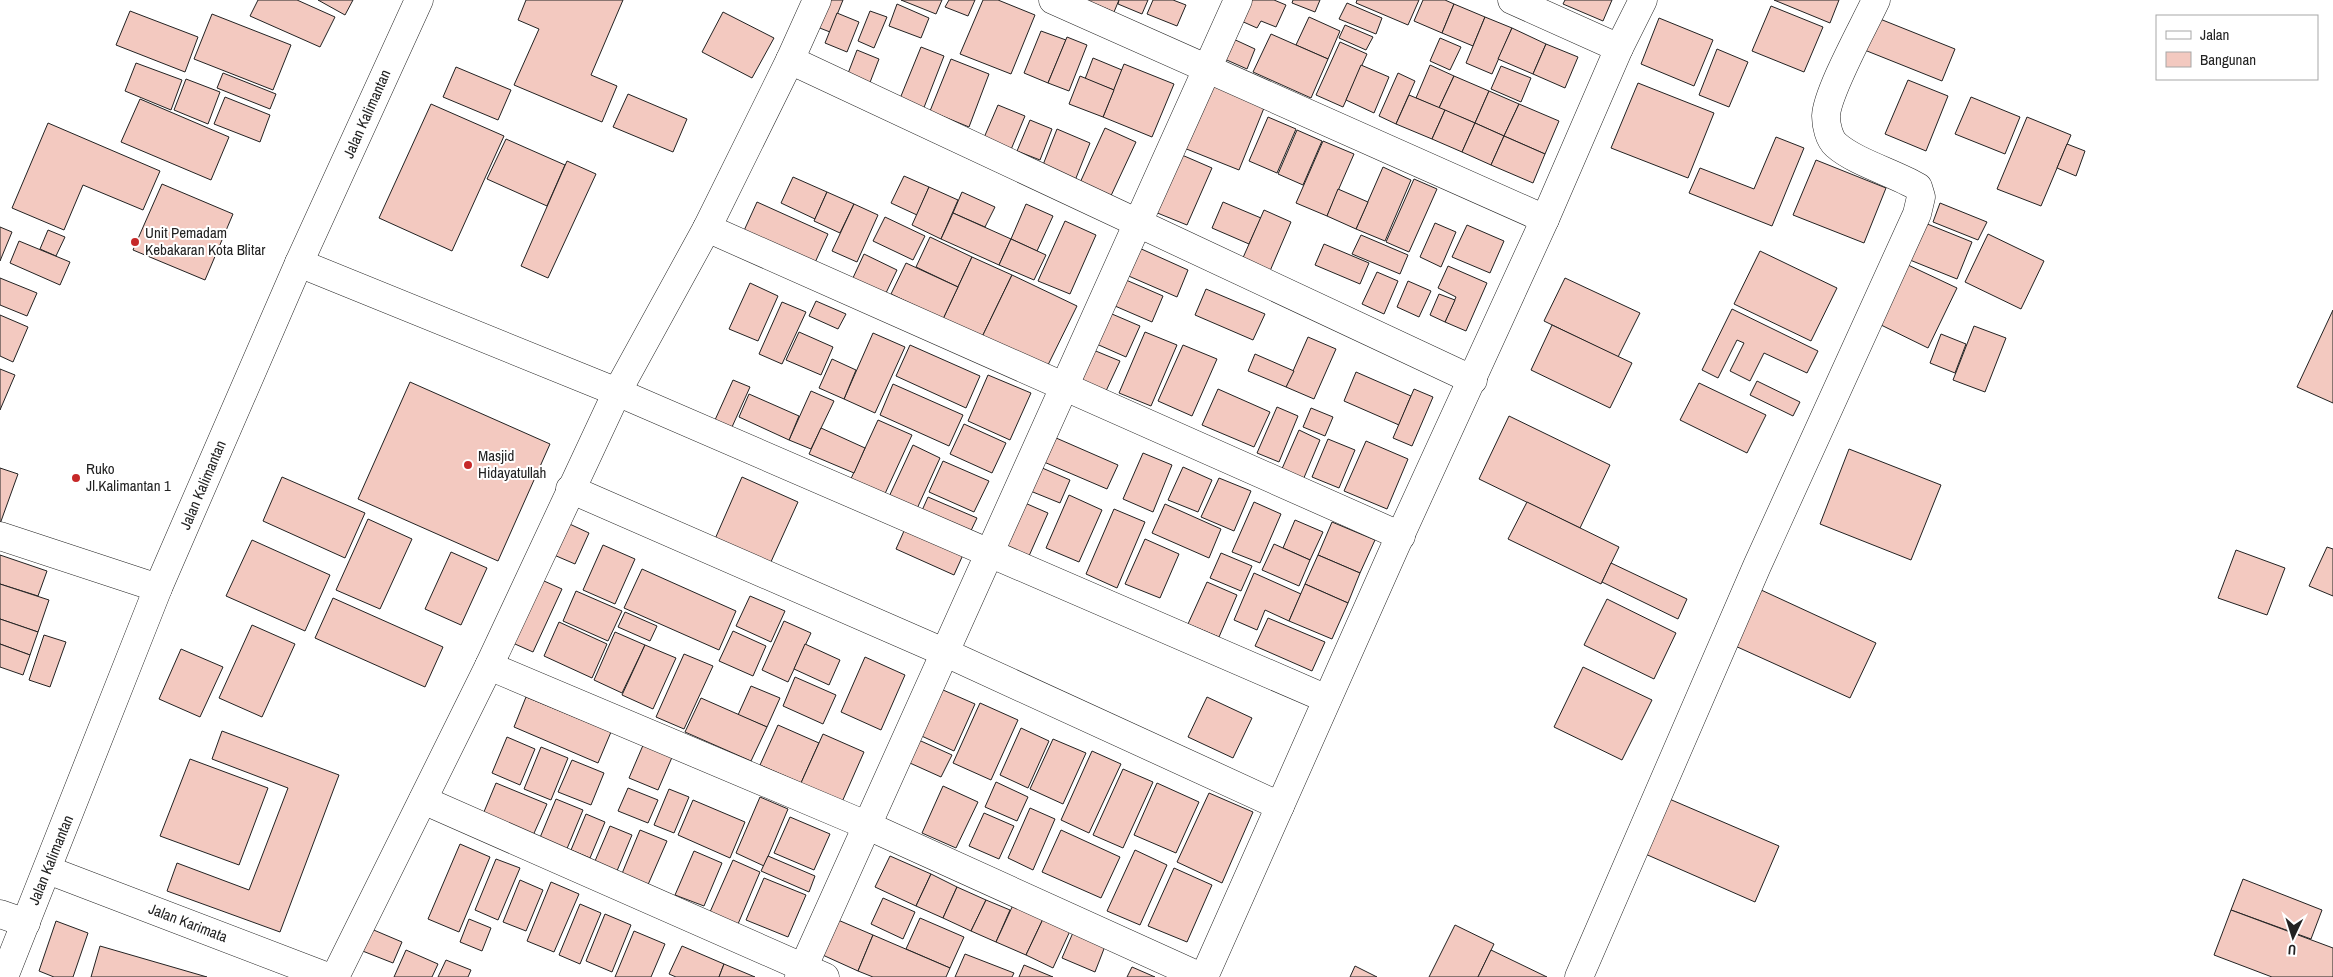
<svg xmlns="http://www.w3.org/2000/svg" width="2333" height="977" font-family="'Archivo Narrow',sans-serif">
  <style>
    .building { fill: #f3c9c0; stroke: #222 }
    .lines { fill: none; stroke-linecap: round; stroke-linejoin: round }
    .minor-casing { stroke: #222; stroke-width: 29 }
    .highway-casing { stroke: #222; stroke-width: 29 }
    .minor { stroke: #fff; stroke-width: 28 }
    .highway { stroke: #fff; stroke-width: 28 }
    .poi-dot { fill: #c62828; stroke: #fff; stroke-width: 2 }
    .labels { text-anchor: middle; stroke-width: 4; stroke-linejoin: round; paint-order: stroke }
    .street-label { font-size: 15px; fill: #222; stroke: #fff }
    .poi-label { font-size: 15px; fill: #222; stroke: #fff; text-anchor: start }
  </style>
  <rect width="100%" height="100%" fill="#fff"/>
  <g class="building">
    <polygon points="258,0 297,0 335,17 320,47 250,16"/>
    <polygon points="318,0 353,0 345,15"/>
    <polygon points="526,0 623,0 591,75 617,86 602,122 514,85 539,29 518,20"/>
    <polygon points="823,0 843,0 830,32 812,25"/>
    <polygon points="901,0 942,0 936,14"/>
    <polygon points="949,0 975,0 968,16 945,7"/>
    <polygon points="983,0 998,0 1035,15 1011,74 960,54"/>
    <polygon points="1086,0 1119,0 1114,12"/>
    <polygon points="1119,0 1148,0 1142,14 1118,4"/>
    <polygon points="1153,0 1173,0 1186,5 1177,26 1147,14"/>
    <polygon points="1247,0 1274,0 1286,5 1276,27 1261,21 1257,28 1239,20"/>
    <polygon points="1293,0 1320,0 1315,12 1292,3"/>
    <polygon points="1357,0 1419,0 1408,25 1356,3"/>
    <polygon points="1423,0 1445,0 1454,4 1442,33 1414,21"/>
    <polygon points="1565,0 1612,0 1603,21 1563,4"/>
    <polygon points="1774,0 1839,0 1830,23"/>
    <polygon points="1347,3 1382,18 1376,34 1339,19"/>
    <polygon points="897,4 929,18 921,38 889,26"/>
    <polygon points="1454,4 1485,17 1473,46 1442,33"/>
    <polygon points="1771,6 1823,27 1804,72 1752,51"/>
    <polygon points="130,11 198,37 185,72 116,45"/>
    <polygon points="870,11 887,17 874,48 858,41"/>
    <polygon points="723,12 774,38 752,78 702,52"/>
    <polygon points="837,13 859,22 847,52 825,43"/>
    <polygon points="212,14 291,45 273,90 194,59"/>
    <polygon points="1309,17 1340,31 1328,59 1296,45"/>
    <polygon points="1485,17 1512,28 1492,74 1466,63"/>
    <polygon points="1875,17 1955,49 1942,81 1862,49"/>
    <polygon points="1659,18 1713,40 1694,86 1641,64"/>
    <polygon points="1345,25 1373,37 1366,50 1339,38"/>
    <polygon points="1512,28 1546,44 1533,74 1498,59"/>
    <polygon points="1041,31 1066,40 1048,83 1024,73"/>
    <polygon points="1271,34 1328,59 1311,98 1253,72"/>
    <polygon points="1067,37 1087,45 1069,91 1048,83"/>
    <polygon points="1229,37 1255,49 1247,69 1220,57"/>
    <polygon points="1440,38 1461,47 1450,70 1430,61"/>
    <polygon points="1340,42 1367,54 1343,107 1316,95"/>
    <polygon points="1546,44 1578,57 1565,88 1533,74"/>
    <polygon points="921,47 944,56 923,110 899,101"/>
    <polygon points="1717,49 1748,62 1729,107 1699,95"/>
    <polygon points="857,50 879,59 869,85 847,76"/>
    <polygon points="1093,58 1122,70 1114,90 1085,79"/>
    <polygon points="951,59 989,74 969,127 930,111"/>
    <polygon points="136,63 182,80 171,110 125,91"/>
    <polygon points="1124,64 1174,84 1152,137 1103,117"/>
    <polygon points="1361,65 1389,77 1374,113 1346,100"/>
    <polygon points="1430,65 1454,76 1439,108 1416,98"/>
    <polygon points="1501,66 1531,78 1521,102 1491,89"/>
    <polygon points="456,67 511,90 498,120 443,97"/>
    <polygon points="223,73 276,94 270,109 217,88"/>
    <polygon points="1398,73 1415,81 1396,124 1379,116"/>
    <polygon points="1080,76 1114,90 1103,117 1069,104"/>
    <polygon points="1454,76 1489,91 1475,123 1439,108"/>
    <polygon points="186,79 220,92 208,124 174,110"/>
    <polygon points="1206,79 1266,103 1239,170 1179,146"/>
    <polygon points="1908,80 1948,96 1926,151 1885,134"/>
    <polygon points="1638,83 1714,113 1688,178 1611,148"/>
    <polygon points="1489,91 1519,104 1504,136 1475,123"/>
    <polygon points="628,94 687,119 673,152 613,127"/>
    <polygon points="1409,95 1445,110 1432,139 1396,124"/>
    <polygon points="225,97 270,115 260,142 214,124"/>
    <polygon points="1971,97 2020,117 2005,154 1955,134"/>
    <polygon points="140,99 229,137 211,180 121,142"/>
    <polygon points="431,104 504,136 452,251 379,218"/>
    <polygon points="1519,104 1559,121 1545,154 1504,136"/>
    <polygon points="998,105 1025,116 1010,152 983,140"/>
    <polygon points="1445,110 1475,123 1462,152 1432,139"/>
    <polygon points="1268,117 1296,129 1277,173 1249,161"/>
    <polygon points="2027,117 2071,135 2041,206 1997,189"/>
    <polygon points="1030,120 1052,129 1040,160 1017,151"/>
    <polygon points="48,123 160,171 143,210 83,185 64,230 12,208"/>
    <polygon points="1475,123 1504,136 1491,165 1462,152"/>
    <polygon points="1105,128 1136,142 1109,200 1078,187"/>
    <polygon points="1057,129 1090,143 1074,183 1041,170"/>
    <polygon points="1297,130 1322,141 1303,185 1278,174"/>
    <polygon points="1504,136 1545,154 1533,183 1491,165"/>
    <polygon points="1776,137 1804,148 1772,226 1689,193 1700,168 1754,189"/>
    <polygon points="506,139 565,165 547,206 487,179"/>
    <polygon points="1323,141 1354,154 1327,216 1296,203"/>
    <polygon points="2067,144 2085,151 2076,176 2057,168"/>
    <polygon points="1175,152 1212,168 1187,225 1150,210"/>
    <polygon points="1816,160 1886,188 1864,243 1793,215"/>
    <polygon points="567,161 596,174 548,278 521,266"/>
    <polygon points="1383,167 1411,180 1385,241 1356,229"/>
    <polygon points="904,176 929,187 917,215 891,203"/>
    <polygon points="793,177 827,192 815,219 781,203"/>
    <polygon points="1414,179 1437,189 1409,252 1386,242"/>
    <polygon points="162,184 233,214 205,280 133,250"/>
    <polygon points="929,187 958,200 941,239 912,225"/>
    <polygon points="1338,189 1368,202 1356,229 1327,216"/>
    <polygon points="827,192 854,204 840,233 814,221"/>
    <polygon points="962,192 995,207 985,227 953,213"/>
    <polygon points="757,202 828,234 813,267 742,235"/>
    <polygon points="1223,202 1261,218 1249,244 1212,228"/>
    <polygon points="1940,203 1987,222 1978,240 1933,222"/>
    <polygon points="854,204 878,215 857,262 832,251"/>
    <polygon points="1026,204 1053,216 1037,251 1011,239"/>
    <polygon points="1264,210 1291,222 1270,271 1242,260"/>
    <polygon points="953,213 1011,239 999,265 941,239"/>
    <polygon points="885,217 925,236 913,260 873,241"/>
    <polygon points="1065,221 1096,235 1070,294 1038,281"/>
    <polygon points="1920,221 1972,242 1957,279 1905,258"/>
    <polygon points="1435,223 1456,232 1441,267 1420,257"/>
    <polygon points="1467,225 1504,241 1490,273 1452,257"/>
    <polygon points="0,227 12,232 0,261"/>
    <polygon points="48,230 65,237 56,256 40,249"/>
    <polygon points="1988,234 2044,261 2021,309 1965,282"/>
    <polygon points="1361,235 1408,255 1400,274 1352,254"/>
    <polygon points="930,237 972,257 958,287 916,267"/>
    <polygon points="1011,239 1046,255 1034,280 999,265"/>
    <polygon points="19,241 70,262 60,285 10,263"/>
    <polygon points="1324,244 1369,263 1360,284 1315,265"/>
    <polygon points="1137,247 1188,270 1177,297 1124,274"/>
    <polygon points="1760,251 1837,288 1811,341 1734,304"/>
    <polygon points="864,254 897,270 885,295 852,280"/>
    <polygon points="972,257 1012,275 982,337 943,319"/>
    <polygon points="906,263 958,287 943,319 891,294"/>
    <polygon points="1906,264 1957,288 1928,348 1877,323"/>
    <polygon points="1448,266 1487,283 1466,331 1445,322 1456,297 1438,288"/>
    <polygon points="1377,272 1398,281 1384,314 1362,304"/>
    <polygon points="1012,275 1077,306 1047,367 982,337"/>
    <polygon points="0,278 37,293 27,316 0,305"/>
    <polygon points="1565,278 1640,313 1618,357 1544,321"/>
    <polygon points="1126,280 1163,296 1152,322 1115,306"/>
    <polygon points="1408,281 1431,291 1419,317 1397,307"/>
    <polygon points="750,283 778,296 758,341 729,329"/>
    <polygon points="1206,289 1265,314 1253,340 1195,315"/>
    <polygon points="1439,294 1455,300 1445,322 1430,315"/>
    <polygon points="816,301 846,314 838,329 809,316"/>
    <polygon points="782,302 806,312 782,364 759,354"/>
    <polygon points="1732,309 1818,351 1807,373 1764,353 1750,381 1730,371 1744,343 1737,340 1718,378 1702,370"/>
    <polygon points="2333,310 2333,403 2297,387"/>
    <polygon points="1105,311 1140,326 1126,357 1092,342"/>
    <polygon points="0,315 28,327 13,362 0,356"/>
    <polygon points="1552,325 1632,363 1610,408 1531,370"/>
    <polygon points="1974,326 2006,338 1985,392 1953,380"/>
    <polygon points="799,332 833,347 821,375 786,360"/>
    <polygon points="1145,332 1177,345 1151,406 1119,393"/>
    <polygon points="873,333 905,347 875,413 844,399"/>
    <polygon points="1941,334 1966,344 1955,373 1930,363"/>
    <polygon points="1308,337 1336,349 1314,399 1286,387"/>
    <polygon points="910,345 980,376 966,408 896,376"/>
    <polygon points="1183,345 1217,359 1192,416 1158,401"/>
    <polygon points="1086,347 1120,361 1106,391 1073,377"/>
    <polygon points="1255,354 1294,371 1286,387 1248,371"/>
    <polygon points="832,359 856,370 844,399 819,388"/>
    <polygon points="0,369 15,375 0,410"/>
    <polygon points="1356,372 1411,396 1399,425 1344,401"/>
    <polygon points="988,375 1031,393 1010,440 968,421"/>
    <polygon points="733,380 750,387 732,427 715,420"/>
    <polygon points="1757,381 1800,402 1793,416 1750,395"/>
    <polygon points="410,382 550,444 498,561 358,499"/>
    <polygon points="1699,383 1766,415 1747,453 1680,420"/>
    <polygon points="893,384 963,415 949,446 880,415"/>
    <polygon points="1218,389 1270,412 1254,447 1202,425"/>
    <polygon points="1414,389 1433,397 1412,446 1393,438"/>
    <polygon points="811,391 834,401 811,449 789,440"/>
    <polygon points="749,394 799,416 789,440 739,417"/>
    <polygon points="1277,407 1298,416 1279,462 1257,453"/>
    <polygon points="1311,408 1333,417 1325,436 1303,427"/>
    <polygon points="1509,416 1610,465 1580,528 1479,479"/>
    <polygon points="878,420 912,435 883,498 849,483"/>
    <polygon points="964,424 1006,443 992,473 950,454"/>
    <polygon points="821,428 865,448 854,473 809,454"/>
    <polygon points="1299,430 1320,440 1303,480 1281,471"/>
    <polygon points="1047,434 1118,465 1107,489 1037,459"/>
    <polygon points="1328,439 1355,450 1339,488 1312,477"/>
    <polygon points="1366,441 1408,459 1387,509 1344,491"/>
    <polygon points="913,445 940,458 915,513 887,501"/>
    <polygon points="1849,449 1941,485 1911,560 1820,524"/>
    <polygon points="1143,453 1172,465 1153,512 1123,499"/>
    <polygon points="943,461 989,481 974,512 929,492"/>
    <polygon points="1033,464 1070,480 1060,503 1023,488"/>
    <polygon points="1183,467 1212,480 1198,512 1168,500"/>
    <polygon points="0,468 18,474 0,524"/>
    <polygon points="282,477 365,513 345,558 263,521"/>
    <polygon points="742,477 798,502 770,564 715,539"/>
    <polygon points="1219,478 1251,491 1234,531 1201,517"/>
    <polygon points="1069,495 1102,510 1079,562 1046,548"/>
    <polygon points="928,497 977,518 968,537 920,515"/>
    <polygon points="1018,500 1048,513 1029,556 999,544"/>
    <polygon points="1254,502 1281,514 1260,563 1232,552"/>
    <polygon points="1527,502 1619,547 1601,584 1508,539"/>
    <polygon points="1165,504 1221,529 1209,558 1152,533"/>
    <polygon points="1114,509 1145,522 1117,588 1086,574"/>
    <polygon points="368,519 412,539 380,609 336,590"/>
    <polygon points="561,520 589,533 575,564 547,552"/>
    <polygon points="1295,520 1323,532 1310,560 1283,548"/>
    <polygon points="908,522 966,548 954,575 896,549"/>
    <polygon points="1332,522 1375,540 1360,573 1318,555"/>
    <polygon points="1145,539 1179,554 1160,598 1125,584"/>
    <polygon points="252,540 330,575 305,631 226,596"/>
    <polygon points="1274,544 1310,560 1299,586 1262,570"/>
    <polygon points="603,545 635,559 615,604 583,590"/>
    <polygon points="2327,547 2333,549 2333,596 2309,586"/>
    <polygon points="2236,550 2285,568 2267,615 2218,598"/>
    <polygon points="451,552 487,568 461,625 425,609"/>
    <polygon points="1221,553 1252,566 1241,591 1210,578"/>
    <polygon points="0,555 47,571 38,596 0,584"/>
    <polygon points="1318,555 1360,573 1348,603 1305,584"/>
    <polygon points="1611,563 1687,599 1678,619 1602,582"/>
    <polygon points="642,569 736,611 719,650 624,608"/>
    <polygon points="1254,573 1301,594 1289,621 1265,610 1257,630 1234,620"/>
    <polygon points="535,577 562,589 533,652 506,640"/>
    <polygon points="1207,582 1237,595 1219,637 1188,624"/>
    <polygon points="0,584 49,600 38,632 0,619"/>
    <polygon points="1305,584 1348,603 1332,639 1289,621"/>
    <polygon points="1759,589 1876,643 1850,698 1733,645"/>
    <polygon points="576,591 622,611 608,641 563,621"/>
    <polygon points="750,596 785,611 771,642 736,626"/>
    <polygon points="333,598 443,647 425,687 315,638"/>
    <polygon points="1607,599 1676,633 1654,679 1584,645"/>
    <polygon points="625,612 657,626 650,641 618,627"/>
    <polygon points="1268,618 1325,642 1312,671 1255,646"/>
    <polygon points="0,619 38,632 30,655 0,644"/>
    <polygon points="784,621 811,633 788,682 762,670"/>
    <polygon points="559,622 607,644 592,678 544,656"/>
    <polygon points="252,625 295,644 262,717 219,698"/>
    <polygon points="733,631 766,646 753,676 719,661"/>
    <polygon points="615,632 645,645 622,693 594,680"/>
    <polygon points="44,635 66,642 50,687 29,680"/>
    <polygon points="0,644 30,655 23,675 0,667"/>
    <polygon points="805,644 840,660 829,685 794,669"/>
    <polygon points="645,645 676,658 653,709 622,695"/>
    <polygon points="181,649 223,667 200,717 159,699"/>
    <polygon points="684,654 713,666 684,729 656,717"/>
    <polygon points="865,657 905,675 881,730 841,712"/>
    <polygon points="1583,667 1652,700 1622,760 1554,727"/>
    <polygon points="795,677 836,695 823,724 783,706"/>
    <polygon points="751,686 780,698 767,727 738,715"/>
    <polygon points="934,686 975,704 954,751 913,732"/>
    <polygon points="526,697 611,732 598,763 514,727"/>
    <polygon points="1207,697 1252,718 1233,758 1188,737"/>
    <polygon points="701,698 767,727 751,761 685,732"/>
    <polygon points="980,703 1018,720 991,780 953,763"/>
    <polygon points="778,725 819,743 801,783 760,765"/>
    <polygon points="1021,728 1049,741 1028,788 1000,775"/>
    <polygon points="222,731 339,775 280,932 167,891 177,863 249,890 288,788 212,759"/>
    <polygon points="823,734 864,752 842,802 801,783"/>
    <polygon points="507,737 535,749 520,785 492,773"/>
    <polygon points="912,737 952,755 941,777 901,759"/>
    <polygon points="1053,739 1086,753 1063,804 1030,789"/>
    <polygon points="644,743 673,755 658,790 629,778"/>
    <polygon points="541,747 568,758 551,800 524,789"/>
    <polygon points="1092,751 1121,764 1089,833 1061,820"/>
    <polygon points="190,759 268,788 239,865 160,836"/>
    <polygon points="572,760 604,773 591,805 558,792"/>
    <polygon points="1123,769 1153,782 1123,848 1093,835"/>
    <polygon points="996,782 1028,797 1017,821 985,807"/>
    <polygon points="496,783 547,804 531,840 481,819"/>
    <polygon points="1157,783 1199,802 1176,853 1134,835"/>
    <polygon points="943,786 978,802 956,848 922,833"/>
    <polygon points="628,788 658,800 648,823 618,811"/>
    <polygon points="669,789 689,797 674,833 654,825"/>
    <polygon points="1209,793 1253,812 1222,883 1177,862"/>
    <polygon points="760,797 788,809 764,866 736,853"/>
    <polygon points="1667,798 1779,846 1755,902 1643,853"/>
    <polygon points="556,799 583,810 566,851 539,840"/>
    <polygon points="693,800 745,822 730,858 678,835"/>
    <polygon points="1030,808 1055,819 1033,870 1008,858"/>
    <polygon points="984,813 1014,826 999,859 969,846"/>
    <polygon points="586,814 605,822 590,858 571,850"/>
    <polygon points="790,817 830,834 814,870 774,853"/>
    <polygon points="610,826 632,835 614,878 592,868"/>
    <polygon points="640,830 667,841 647,887 621,876"/>
    <polygon points="1061,830 1120,857 1101,898 1042,872"/>
    <polygon points="460,844 490,857 459,932 428,919"/>
    <polygon points="1135,850 1167,865 1140,925 1107,911"/>
    <polygon points="694,851 722,863 704,906 675,895"/>
    <polygon points="768,856 815,876 809,892 761,871"/>
    <polygon points="890,856 931,874 916,906 875,887"/>
    <polygon points="496,859 520,868 498,920 475,910"/>
    <polygon points="733,860 760,872 738,924 710,912"/>
    <polygon points="1174,868 1212,885 1187,942 1148,926"/>
    <polygon points="931,874 957,887 943,918 916,906"/>
    <polygon points="764,878 806,895 788,937 746,920"/>
    <polygon points="2243,879 2322,910 2311,939 2231,910"/>
    <polygon points="520,880 543,890 526,931 503,922"/>
    <polygon points="551,882 579,894 554,952 527,941"/>
    <polygon points="957,887 986,900 971,931 943,918"/>
    <polygon points="883,898 915,912 903,939 871,924"/>
    <polygon points="986,900 1010,910 996,942 971,931"/>
    <polygon points="580,904 601,913 580,964 559,955"/>
    <polygon points="1013,905 1043,919 1026,955 996,942"/>
    <polygon points="2231,910 2333,948 2333,977 2272,977 2214,955"/>
    <polygon points="605,914 631,925 612,972 586,961"/>
    <polygon points="831,917 873,935 858,971 816,952"/>
    <polygon points="920,918 964,937 950,968 906,949"/>
    <polygon points="469,919 491,928 482,951 460,942"/>
    <polygon points="1043,919 1070,931 1053,968 1026,955"/>
    <polygon points="56,921 88,933 73,977 54,977 39,971"/>
    <polygon points="1455,925 1494,944 1478,977 1429,977"/>
    <polygon points="369,928 402,942 393,963 360,950"/>
    <polygon points="1075,928 1107,941 1095,972 1062,958"/>
    <polygon points="634,931 665,944 651,977 615,977"/>
    <polygon points="873,935 950,968 946,977 873,977 858,971"/>
    <polygon points="100,946 207,977 91,977"/>
    <polygon points="682,946 724,964 719,977 676,977 669,974"/>
    <polygon points="406,950 438,964 432,977 394,977"/>
    <polygon points="1491,950 1547,977 1478,977"/>
    <polygon points="965,954 1014,973 1012,977 955,977"/>
    <polygon points="446,960 471,970 468,977 438,977"/>
    <polygon points="724,964 755,977 719,977"/>
    <polygon points="1024,965 1053,977 1019,977"/>
    <polygon points="1355,966 1377,977 1350,977"/>
    <polygon points="1132,967 1155,977 1127,977"/>
  </g>
  <g class="lines">
    <defs>
      <g id="minor">
        <polyline points="1053,0 1545,219 1619,48 1643,0"/>
        <polyline points="1512,0 1619,48"/>
        <polyline points="790,60 1473,380"/>
        <polyline points="707,228 1401,536"/>
        <polyline points="299,263 617,392 1327,699"/>
        <polyline points="570,489 946,653 1280,806"/>
        <polyline points="0,536 158,588"/>
        <polyline points="489,666 866,825 1201,977"/>
        <polyline points="423,800 825,977"/>
        <polyline points="48,870 328,977"/>
        <polyline points="0,914 26,923"/>
        <polyline points="335,977 489,666 617,392 707,228 790,60 817,0"/>
        <polyline points="799,977 1238,0"/>
        <polyline points="1204,977 1395,547 1545,219"/>
        <path d="M1579 977 1757 566 1917 214 1921 197 1918 187C1894 173 1855 162 1836 145 1829 139 1826 125 1826 116 1827 92 1864 26 1876 0"/>
      </g>
      <polyline id="highway" points="4,977 158,588 299,263 419,0"/>
    </defs>
    <use href="#minor" class="minor-casing"/>
    <use href="#highway" class="highway-casing"/>
    <use href="#minor" class="minor"/>
    <use href="#highway" class="highway"/>
  </g>
  <g class="poi-dot">
    <circle cx="135" cy="242" r="5"/>
    <circle cx="468" cy="465" r="5"/>
    <circle cx="76" cy="478" r="5"/>
  </g>
  <g class="labels">
    <g class="street-label">
      <text transform="translate(367 114) rotate(-66)" y="5">Jalan Kalimantan</text>
      <text transform="translate(203 485) rotate(-67)" y="5">Jalan Kalimantan</text>
      <text transform="translate(51 860) rotate(-68)" y="5">Jalan Kalimantan</text>
      <text transform="translate(188 923) rotate(21)" y="5">Jalan Karimata</text>
    </g>
    <g class="poi-label">
      <text x="145" y="238">Unit Pemadam<tspan x="145" dy="17">Kebakaran Kota Blitar</tspan></text>
      <text x="478" y="461">Masjid<tspan x="478" dy="17">Hidayatullah</tspan></text>
      <text x="86" y="474">Ruko<tspan x="86" dy="17">Jl.Kalimantan 1</tspan></text>
    </g>
  </g>
  <rect x="2156" y="15" width="162" height="65" fill="#ffffff" stroke="#a7a7a7"/>
  <rect x="2166" y="31" width="25" height="8" fill="#ffffff" stroke="#a7a7a7"/>
  <text x="2200" y="40" font-size="15" fill="#222222">Jalan</text>
  <rect x="2166" y="52" width="25" height="15" fill="#f3c9c0" stroke="#a7a7a7"/>
  <text x="2200" y="65" font-size="15" fill="#222222">Bangunan</text>
  <g transform="translate(2293 937) rotate(184)" stroke="#ffffff" stroke-width="4" paint-order="stroke">
  <path d="M0-4L9 19L0 12L-9 19Z" fill="#222222"/>
  <text y="-8" font-size="14" font-weight="bold" text-anchor="middle" fill="#222222">U</text>
  </g>
</svg>
